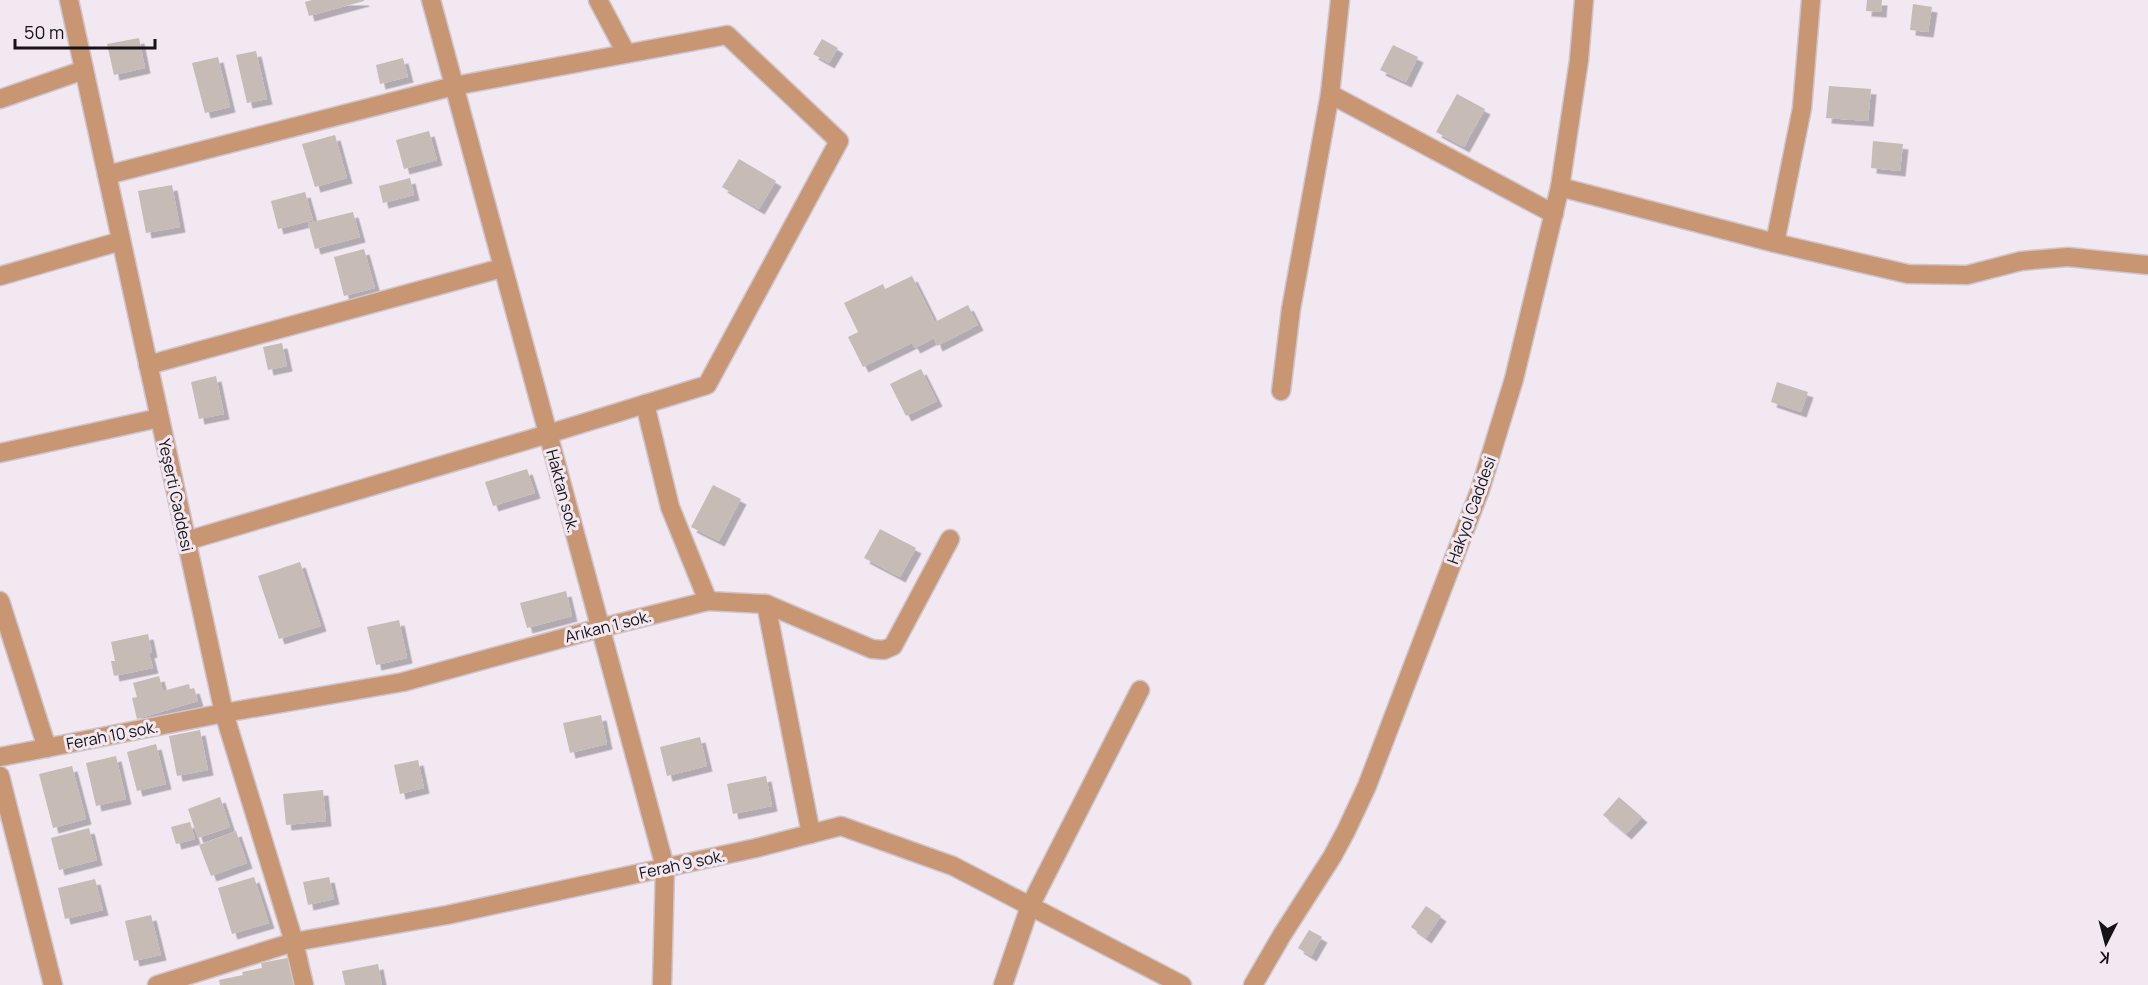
<svg xmlns="http://www.w3.org/2000/svg" width="2148" height="985" font-family="Manrope,sans-serif">
  <style>
    .building { fill: #c6bbb5; filter: url(#shadow) }
    .lines { fill: none; stroke-linecap: round; stroke-linejoin: round }
    .minor-casing { stroke: #cec6ce; stroke-width: 21 }
    .minor { stroke: #c99674; stroke-width: 18 }
    .labels { text-anchor: middle; stroke-width: 6; stroke-linejoin: round; paint-order: stroke }
    .street-label { font-size: 16px; fill: #161316; stroke: #f1e8f1 }
  </style>
  <defs>
    <filter id="shadow"><feDropShadow dx="5.5" dy="5.5" stdDeviation="0" flood-color="#0004"/></filter>
  </defs>
  <rect width="100%" height="100%" fill="#f1e8f1"/>
  <g class="building">
    <polygon points="312,0 364,0 364,1 309,16 305,2"/>
    <polygon points="1867,0 1882,0 1881,12 1866,11"/>
    <polygon points="1913,4 1932,7 1928,32 1910,30"/>
    <polygon points="139,38 145,68 114,75 107,44"/>
    <polygon points="822,39 838,48 829,63 813,54"/>
    <polygon points="1393,45 1418,57 1406,82 1380,70"/>
    <polygon points="256,51 267,99 247,103 236,55"/>
    <polygon points="218,57 230,107 205,113 192,63"/>
    <polygon points="403,58 408,77 380,84 376,65"/>
    <polygon points="1829,86 1871,89 1868,121 1826,118"/>
    <polygon points="1457,94 1485,109 1464,147 1436,132"/>
    <polygon points="429,131 437,160 404,169 396,140"/>
    <polygon points="335,135 347,178 315,187 302,144"/>
    <polygon points="1873,141 1903,144 1900,171 1871,168"/>
    <polygon points="739,159 776,181 759,209 722,187"/>
    <polygon points="410,178 414,195 383,203 379,186"/>
    <polygon points="172,185 180,227 146,233 138,191"/>
    <polygon points="305,192 313,220 278,229 271,201"/>
    <polygon points="353,212 360,237 315,249 308,223"/>
    <polygon points="364,249 375,288 344,296 334,257"/>
    <polygon points="912,276 935,322 968,305 978,325 937,346 934,338 915,348 912,343 863,367 848,337 858,332 844,303 883,284 885,289"/>
    <polygon points="282,343 287,366 268,370 263,347"/>
    <polygon points="921,369 937,401 906,416 890,384"/>
    <polygon points="216,376 224,414 199,419 191,382"/>
    <polygon points="1777,382 1808,392 1801,412 1771,402"/>
    <polygon points="527,469 535,493 493,506 485,482"/>
    <polygon points="713,485 741,499 719,541 691,527"/>
    <polygon points="880,529 916,548 900,577 864,558"/>
    <polygon points="300,562 321,626 279,639 258,576"/>
    <polygon points="566,591 572,616 527,628 520,603"/>
    <polygon points="399,620 407,658 376,665 367,627"/>
    <polygon points="148,634 152,652 149,653 153,668 114,676 111,661 115,661 111,642"/>
    <polygon points="159,676 163,691 189,684 190,689 194,688 198,701 137,719 132,698 137,697 133,683"/>
    <polygon points="601,715 607,744 570,753 563,723"/>
    <polygon points="200,730 208,770 177,776 169,736"/>
    <polygon points="700,737 707,766 667,776 660,747"/>
    <polygon points="156,744 166,784 137,791 127,752"/>
    <polygon points="116,756 126,799 96,806 86,763"/>
    <polygon points="418,760 424,788 400,794 394,765"/>
    <polygon points="72,766 86,819 53,828 39,774"/>
    <polygon points="766,776 772,806 733,814 727,784"/>
    <polygon points="323,790 326,821 286,825 283,794"/>
    <polygon points="220,797 230,827 198,838 188,809"/>
    <polygon points="1619,797 1642,817 1626,834 1603,815"/>
    <polygon points="190,822 195,839 176,844 171,827"/>
    <polygon points="89,828 97,860 59,870 51,838"/>
    <polygon points="236,831 247,863 211,876 199,845"/>
    <polygon points="254,877 269,923 232,934 218,888"/>
    <polygon points="329,877 334,899 308,905 303,882"/>
    <polygon points="95,879 103,910 65,919 58,888"/>
    <polygon points="1426,906 1441,916 1426,938 1411,927"/>
    <polygon points="151,915 161,955 134,961 125,921"/>
    <polygon points="1309,930 1322,937 1311,956 1298,948"/>
    <polygon points="292,957 298,985 220,985 219,980 243,975 242,972 262,968 261,963"/>
    <polygon points="378,964 382,985 345,985 342,971"/>
  </g>
  <g class="lines">
    <defs>
      <g id="minor">
        <polyline points="69,0 224,713 294,942 304,985"/>
        <polyline points="431,0 665,867 662,985"/>
        <polyline points="598,0 626,53"/>
        <polyline points="1340,0 1330,94 1554,214"/>
        <polyline points="0,99 84,70"/>
        <polyline points="107,175 454,86 727,35 839,141 707,385 548,434 186,541"/>
        <polyline points="1560,187 1775,243 1908,274 1967,275 2021,261 2068,257 2148,265"/>
        <polyline points="1775,243 1802,108 1811,0"/>
        <polyline points="0,276 121,241"/>
        <polyline points="148,365 502,268"/>
        <polyline points="1281,391 1291,309 1330,94"/>
        <polyline points="645,404 670,507 708,601"/>
        <polyline points="0,453 159,418"/>
        <polyline points="0,601 47,748"/>
        <polyline points="766,604 872,649 884,650 893,646 950,539"/>
        <polyline points="0,757 224,713 403,682 600,628 708,601 766,604 811,834"/>
        <polyline points="0,776 53,985"/>
        <polyline points="157,985 294,942 447,915 756,848 841,826 953,866 1182,985"/>
        <polyline points="1003,985 1030,906 1140,690"/>
        <polyline points="1253,985 1282,935 1332,857 1346,831 1367,786 1480,490 1514,379 1560,187 1579,60 1584,0"/>
      </g>
    </defs>
    <use href="#minor" class="minor-casing"/>
    <use href="#minor" class="minor"/>
  </g>
  <g class="labels">
    <g class="street-label">
      <text transform="translate(563 491) rotate(75)" y="6">Haktan sok.</text>
      <text transform="translate(176 495) rotate(78)" y="6">Yeşerti Caddesi</text>
      <text transform="translate(1471 510) rotate(-70)" y="6">Hakyol Caddesi</text>
      <text transform="translate(608 626) rotate(-14)" y="6">Arıkan 1 sok.</text>
      <text transform="translate(112 735) rotate(-11)" y="6">Ferah 10 sok.</text>
      <text transform="translate(682 864) rotate(-12)" y="6">Ferah 9 sok.</text>
    </g>
  </g>
  <g transform="translate(2106 943) rotate(186)" stroke="#f1e8f1" stroke-width="4.5" paint-order="stroke">
  <path d="M0-4.5L10 22L0 15L-10 22Z" fill="#161316"/>
  <text y="-9" font-size="16" font-weight="bold" text-anchor="middle" fill="#161316">K</text>
  </g>
  <path d="M15 39v9h140v-9" fill="none" stroke="#161316" stroke-width="3"/>
  <text x="24" y="39" font-size="18" fill="#161316" stroke="#f1e8f1" stroke-width="4.5" paint-order="stroke">50 m</text>
</svg>
